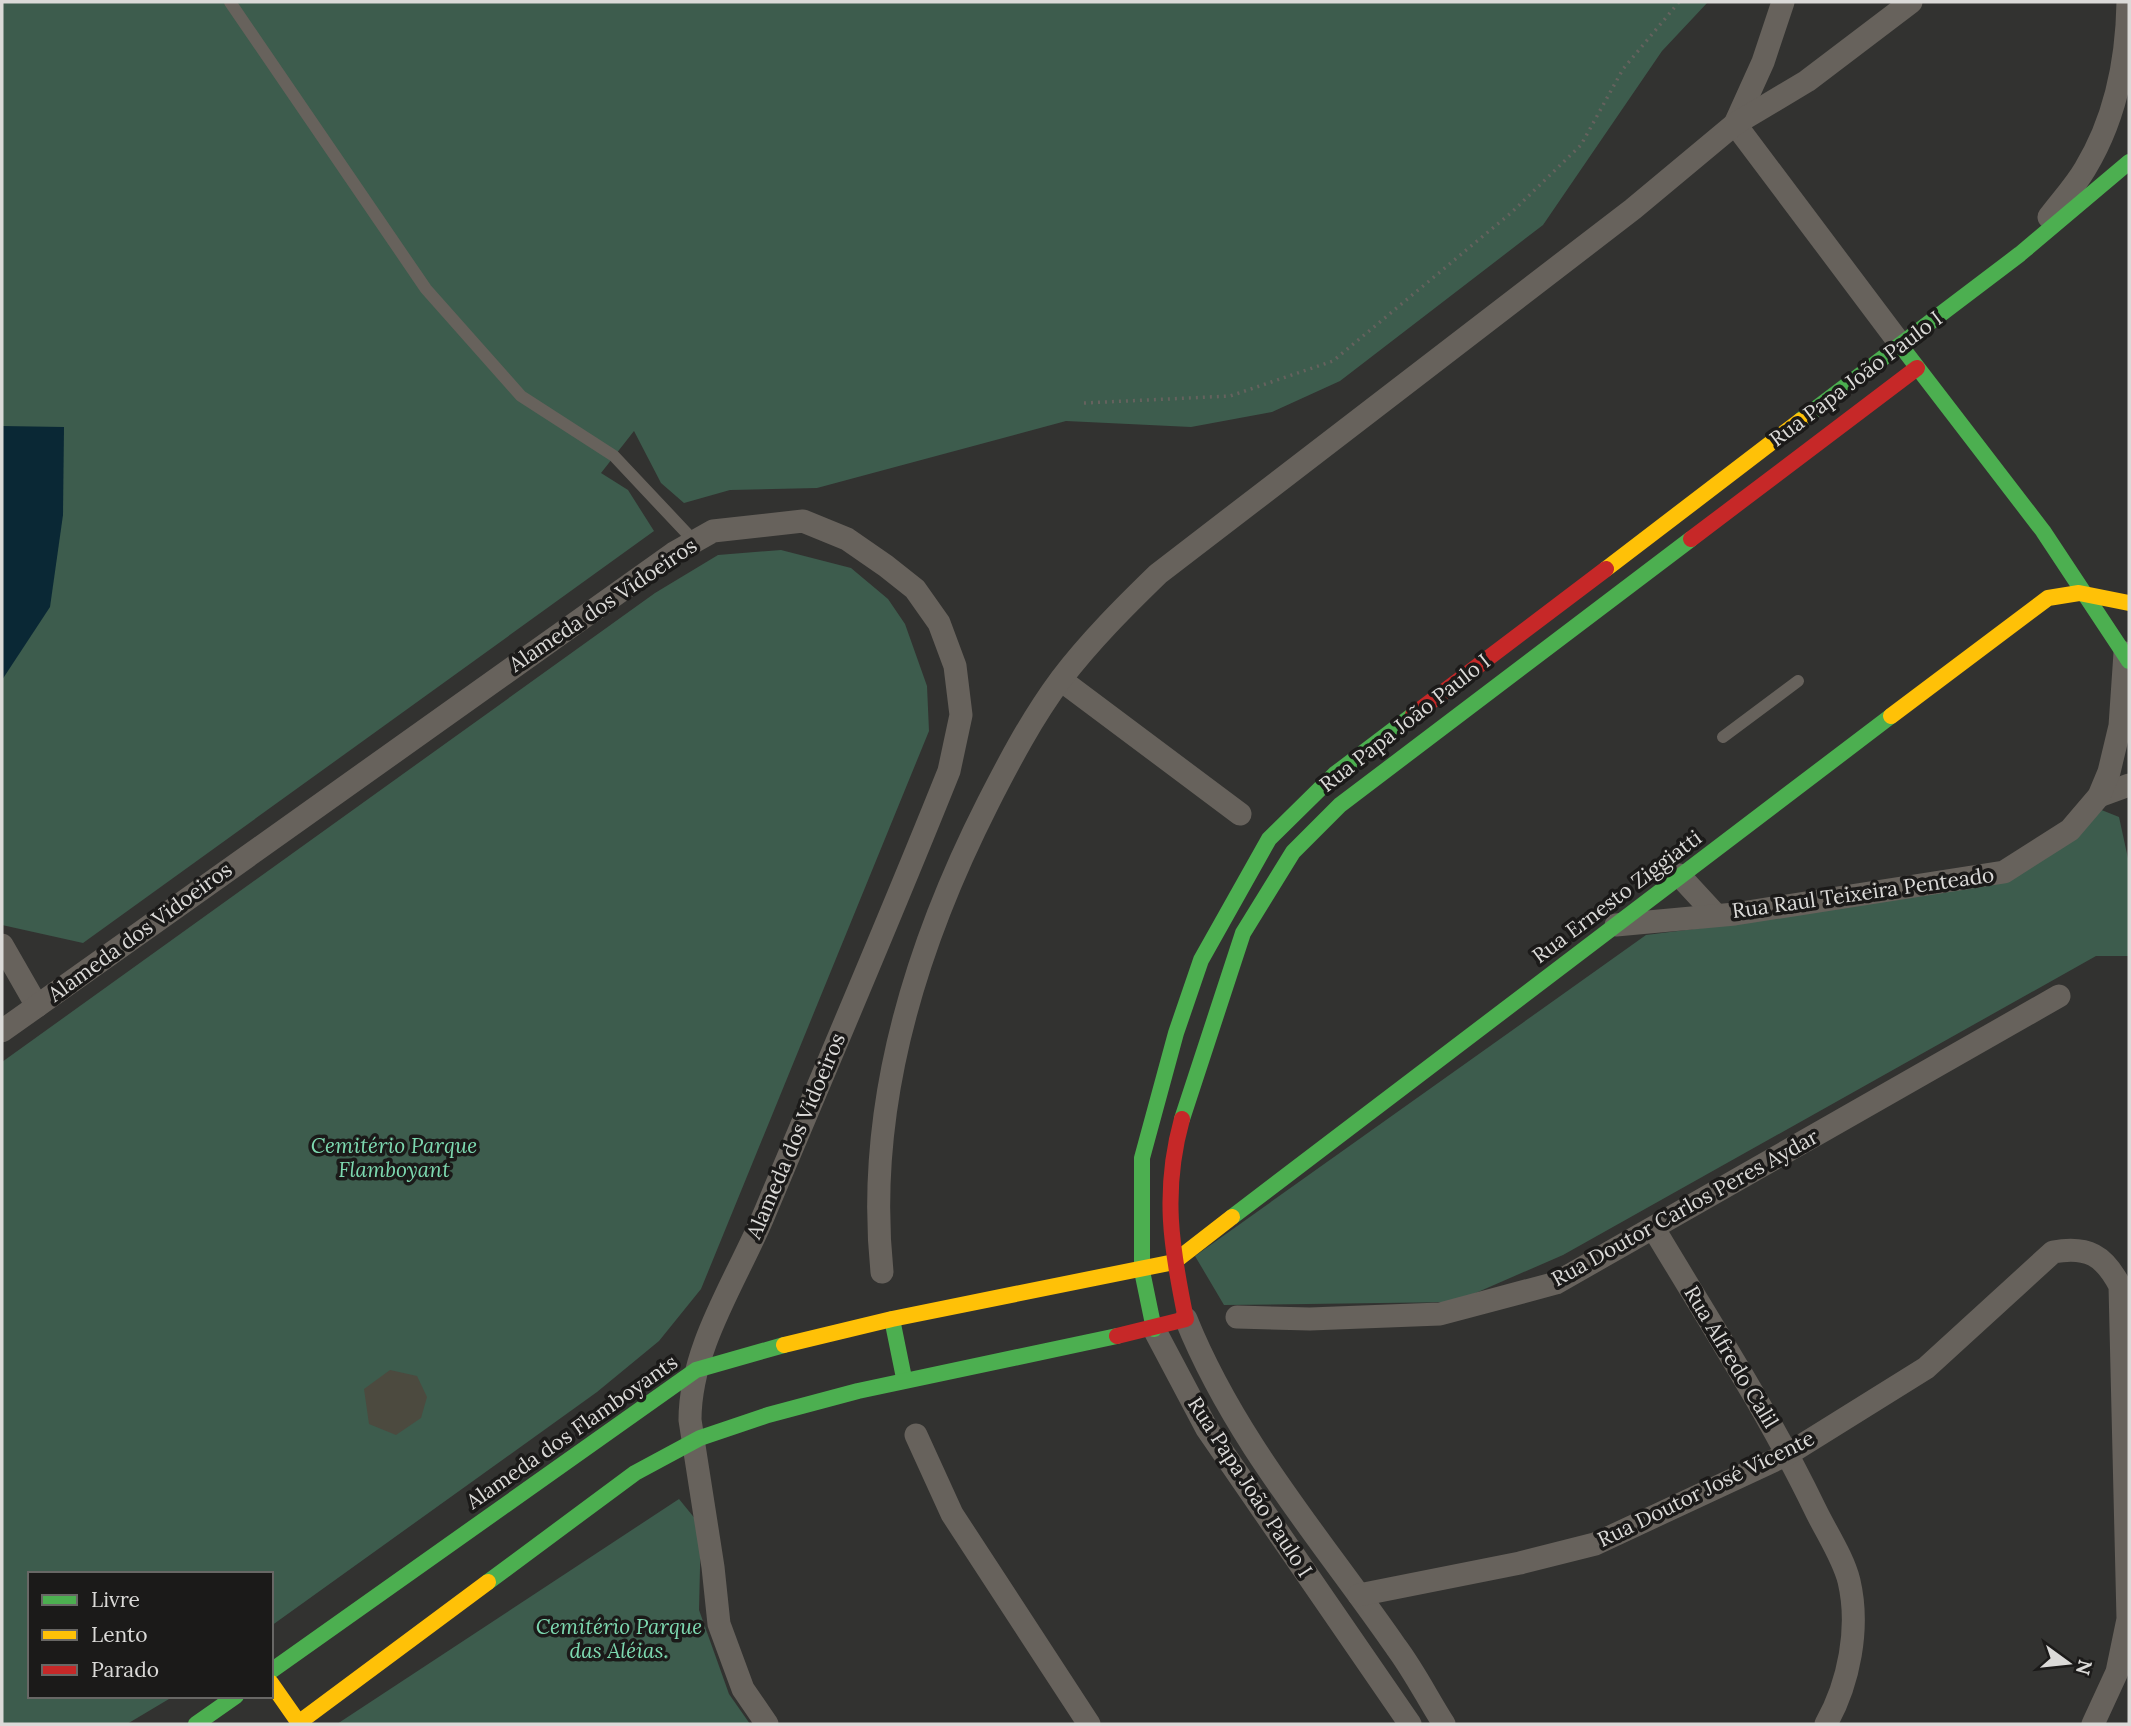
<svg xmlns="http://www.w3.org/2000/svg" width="2131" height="1726" font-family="Lora,serif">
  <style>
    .green { fill: #3d5c4d }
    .water { fill: #0a2835 }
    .building { fill: #4c4a3f }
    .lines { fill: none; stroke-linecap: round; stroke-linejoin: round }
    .path { stroke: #65625e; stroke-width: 3.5; stroke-dasharray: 2 5; stroke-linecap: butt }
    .lane { stroke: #67625c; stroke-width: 12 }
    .street { stroke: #67625c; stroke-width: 23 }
    .fast { stroke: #4caf50; stroke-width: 16 }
    .slow { stroke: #ffc107; stroke-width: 16 }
    .jam { stroke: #c62828; stroke-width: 16 }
    .labels { text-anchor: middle; stroke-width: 7; stroke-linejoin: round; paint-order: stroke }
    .street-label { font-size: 21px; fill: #dbdad8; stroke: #1b1a19 }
    .park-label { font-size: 21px; font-style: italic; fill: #7dd9b0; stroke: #1b1a19 }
  </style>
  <rect width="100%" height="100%" fill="#323230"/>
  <g class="green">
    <polygon points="2,2 1708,2 1662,51 1543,225 1340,381 1272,412 1191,427 1066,421 817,488 730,490 684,503 661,483 634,431 601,473 628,490 654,531 83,943 2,925"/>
    <polygon points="781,550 851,568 888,599 905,624 927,686 929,731 701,1289 659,1341 597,1392 271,1626 271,1574 30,1574 30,1696 174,1696 127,1724 2,1724 2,1062 655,593 718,555"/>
    <polygon points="2099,809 2119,817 2129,863 2129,956 2096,956 1563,1255 1455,1302 1224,1305 1195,1256 1646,935 1726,925 2003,878"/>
    <polygon points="679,1499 701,1526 699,1610 729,1694 750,1724 337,1724"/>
  </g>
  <polygon class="water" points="2,426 64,427 63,515 50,607 2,680"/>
  <polygon class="building" points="390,1370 417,1376 427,1397 421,1418 396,1435 369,1424 364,1389"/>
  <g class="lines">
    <polyline class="path" points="1084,403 1230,396 1333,361 1512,212 1581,145 1623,69 1679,2"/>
    <g class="lane">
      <polyline points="230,2 426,289 521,396 614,456 694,541"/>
      <polyline points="1723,737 1798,681"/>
    </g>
    <g class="street">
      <polyline points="1783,2 1763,62 1735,124 1901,345"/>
      <path d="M2049 217C2061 201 2075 186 2085 169 2116 118 2127 60 2128 2"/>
      <polyline points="1061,680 1240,814"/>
      <polyline points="2099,796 2129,785"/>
      <polyline points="1679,875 1715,914"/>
      <polyline points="1616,925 1735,914 2004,872 2070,830 2099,796 2109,772 2120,726 2125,653"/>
      <polyline points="2,945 37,1006"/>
      <path d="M2 1031 674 553 713 531 803 521 847 539 886 566 915 589 939 623 955 666 961 715 949 771C889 921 825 1069 763 1217 736 1281 690 1348 690 1420L713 1567 719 1624 743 1689 767 1724"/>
      <path d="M1654 1229C1709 1321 1768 1412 1815 1509 1826 1532 1843 1557 1849 1581 1860 1628 1849 1683 1826 1724"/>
      <path d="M882 1272C865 1109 915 947 988 803 1010 760 1032 718 1061 679 1090 641 1124 607 1158 574L1633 209 1735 124 1807 81 1911 2"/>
      <polyline points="1237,1317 1310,1319 1440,1314 1556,1283 2059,996"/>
      <path d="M1186 1319C1235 1441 1322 1540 1396 1647 1414 1671 1428 1699 1444 1724"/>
      <polyline points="1154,1329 1207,1429 1410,1724"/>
      <polyline points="916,1435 952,1514 1089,1724"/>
      <path d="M1359 1595 1520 1563 1595 1544 1788 1454 1926 1368 2053 1252C2088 1246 2104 1255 2120 1286L2128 1619 2117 1672 2093 1724"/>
    </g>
    <g class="fast">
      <polyline points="1904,350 2043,531 2129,661"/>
      <polyline points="1801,420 2020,254 2129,162"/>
      <polyline points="1182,1119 1243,933 1293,852 1340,805 1691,539"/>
      <polyline points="1232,1217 1891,716"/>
      <polyline points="892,1319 904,1378"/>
      <polyline points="1154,1329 1142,1271 1142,1158 1176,1033 1201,960 1269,839 1335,774 1413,715"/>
      <polyline points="488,1582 635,1473 700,1438 768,1415 858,1391 1117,1336"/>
      <polyline points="271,1671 696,1370 784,1345"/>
      <polyline points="196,1724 236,1696"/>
    </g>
    <g class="slow">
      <polyline points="1606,569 1801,420"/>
      <polyline points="1891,716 2048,598 2079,593 2129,603"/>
      <polyline points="784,1345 892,1319 1174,1262 1232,1217"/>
      <polyline points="271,1683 299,1723"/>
      <polyline points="297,1724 488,1582"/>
    </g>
    <g class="jam">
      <polyline points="1691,539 1917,368"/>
      <polyline points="1413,715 1606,569"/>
      <path d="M1117 1336 1186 1319C1171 1247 1162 1191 1182 1119"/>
    </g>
  </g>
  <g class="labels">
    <g class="street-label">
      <text transform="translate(1856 379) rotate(-37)" y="7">Rua Papa João Paulo I</text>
      <text transform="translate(603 605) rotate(-34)" y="7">Alameda dos Vidoeiros</text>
      <text transform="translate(1405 723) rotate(-38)" y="7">Rua Papa João Paulo I</text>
      <text transform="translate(1863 893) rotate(-8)" y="7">Rua Raul Teixeira Penteado</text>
      <text transform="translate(1617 897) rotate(-37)" y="7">Rua Ernesto Ziggiatti</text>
      <text transform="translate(140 932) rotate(-36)" y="7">Alameda dos Vidoeiros</text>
      <text transform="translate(796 1136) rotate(-67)" y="7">Alameda dos Vidoeiros</text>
      <text transform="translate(1685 1208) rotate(-29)" y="7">Rua Doutor Carlos Peres Aydar</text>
      <text transform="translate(1731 1357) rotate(59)" y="7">Rua Alfredo Calil</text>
      <text transform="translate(572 1432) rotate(-35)" y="7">Alameda dos Flamboyants</text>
      <text transform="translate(1250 1487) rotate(57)" y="7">Rua Papa João Paulo I</text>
      <text transform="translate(1706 1489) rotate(-26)" y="7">Rua Doutor José Vicente</text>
    </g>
    <g class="park-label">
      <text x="394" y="1153">Cemitério Parque<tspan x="394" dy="24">Flamboyant</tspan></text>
      <text x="619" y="1634">Cemitério Parque<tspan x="619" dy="24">das Aléias.</tspan></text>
    </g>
  </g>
  <rect width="2131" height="1726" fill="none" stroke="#dbdad8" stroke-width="7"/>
  <rect x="28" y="1572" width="245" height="126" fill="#1b1a19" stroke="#686765" stroke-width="2"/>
  <rect x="42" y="1595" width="35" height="10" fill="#4caf50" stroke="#686765" stroke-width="2"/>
  <text x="91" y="1607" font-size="21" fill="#dbdad8">Livre</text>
  <rect x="42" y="1630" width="35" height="10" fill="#ffc107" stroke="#686765" stroke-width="2"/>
  <text x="91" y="1642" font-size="21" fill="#dbdad8">Lento</text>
  <rect x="42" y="1665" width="35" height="10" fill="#c62828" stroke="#686765" stroke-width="2"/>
  <text x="91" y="1677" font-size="21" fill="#dbdad8">Parado</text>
  <g transform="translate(2068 1663) rotate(105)" stroke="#1b1a19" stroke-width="5" paint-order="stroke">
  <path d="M0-5L12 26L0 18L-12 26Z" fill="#dbdad8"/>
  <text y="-10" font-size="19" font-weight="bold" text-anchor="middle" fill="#dbdad8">N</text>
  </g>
</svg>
